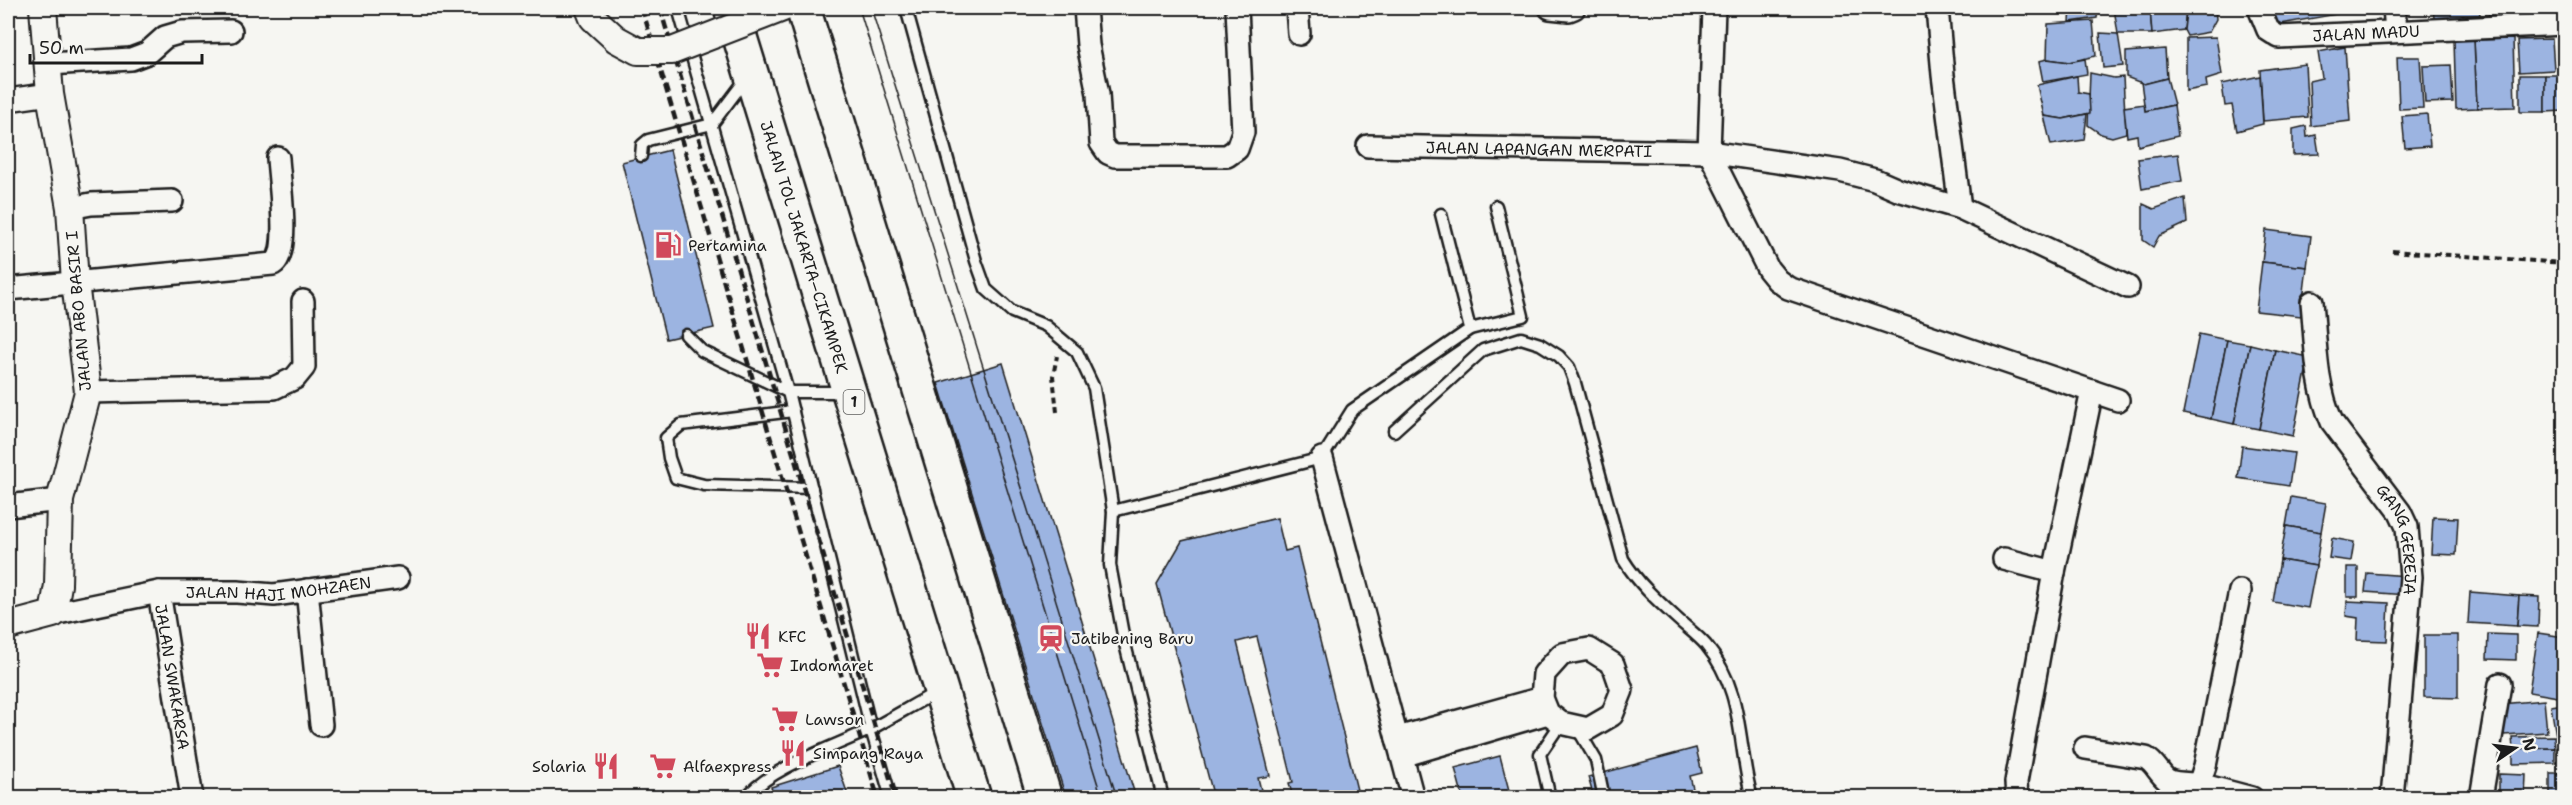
<svg xmlns="http://www.w3.org/2000/svg" width="2572" height="805" font-family="'Shantell Sans',sans-serif">
  <style>
    .building { fill: #9cb4e1; stroke: #1c1c1c; stroke-width: 1.5 }
    .lines { fill: none; stroke-linecap: round; stroke-linejoin: round }
    .service-casing { stroke: #1c1c1c; stroke-width: 15 }
    .minor-casing { stroke: #1c1c1c; stroke-width: 26 }
    .tertiary-casing { stroke: #1c1c1c; stroke-width: 30 }
    .motorway-casing { stroke: #1c1c1c; stroke-width: 38 }
    .path { stroke: #1c1c1c; stroke-width: 4; stroke-dasharray: 6 4.5; stroke-linecap: butt }
    .service { stroke: #f6f6f2; stroke-width: 10 }
    .minor { stroke: #f6f6f2; stroke-width: 21 }
    .tertiary { stroke: #f6f6f2; stroke-width: 26 }
    .motorway { stroke: #f6f6f2; stroke-width: 33 }
    .tram { stroke: #1c1c1c; stroke-width: 1.5 }
    .rail { stroke: #1c1c1c; stroke-width: 4.5; stroke-dasharray: 9 4.5; stroke-linecap: butt }
    .tertiary-bridge-casing { stroke: #1c1c1c; stroke-width: 30; stroke-linecap: butt }
    .tertiary-bridge { stroke: #f6f6f2; stroke-width: 26 }
    .labels { text-anchor: middle; stroke-width: 4.5; stroke-linejoin: round; paint-order: stroke }
    .shield { fill: #f6f6f2; stroke: #5d5d5c; stroke-width: 1.5 }
    .shield-label { font-size: 15px; font-weight: bold; fill: #1c1c1c }
    .street-label { font-size: 16px; fill: #1c1c1c; stroke: #f6f6f2 }
    .poi-label { font-size: 16px; fill: #1c1c1c; stroke: #f6f6f2; text-anchor: start }
  </style>
  <rect width="100%" height="100%" fill="#f6f6f2"/>
  <filter id="ink" filterUnits="userSpaceOnUse"><feTurbulence type="fractalNoise" baseFrequency=".0167" numOctaves="2"/><feDisplacementMap in="SourceGraphic" scale="12" xChannelSelector="R" yChannelSelector="G"/><feConvolveMatrix kernelMatrix="1 2 1 2 8 2 1 2 1" color-interpolation-filters="sRGB"/></filter>
  <g filter="url(#ink)">
    <g class="building">
      <polygon points="2071,8 2098,8 2097,18 2070,22"/>
      <polygon points="2114,8 2150,8 2152,34 2118,34"/>
      <polygon points="2150,8 2186,8 2184,30 2152,34"/>
      <polygon points="2208,8 2215,8 2216,19 2209,32 2187,36 2184,30 2186,12"/>
      <polygon points="2272,8 2336,8 2337,14 2275,25"/>
      <polygon points="2433,8 2479,8 2480,15 2434,18"/>
      <polygon points="2488,8 2510,8 2511,19 2489,20"/>
      <polygon points="2510,8 2535,8 2536,18 2511,19"/>
      <polygon points="2535,8 2558,8 2558,17 2536,18"/>
      <polygon points="2093,21 2096,56 2069,62 2047,59 2048,24"/>
      <polygon points="2100,33 2118,34 2123,66 2103,68"/>
      <polygon points="2216,37 2222,75 2206,80 2207,87 2186,91 2186,38"/>
      <polygon points="2561,38 2564,38 2564,70 2562,70"/>
      <polygon points="2513,39 2515,107 2477,108 2474,40"/>
      <polygon points="2552,39 2554,70 2519,72 2517,40"/>
      <polygon points="2454,40 2474,40 2477,108 2456,109"/>
      <polygon points="2345,47 2350,121 2311,126 2309,81 2322,78 2318,52"/>
      <polygon points="2165,49 2167,78 2144,84 2126,77 2126,52"/>
      <polygon points="2397,57 2420,57 2423,108 2399,109"/>
      <polygon points="2047,59 2069,62 2085,59 2087,74 2043,82 2039,61"/>
      <polygon points="2305,64 2308,117 2263,121 2260,70"/>
      <polygon points="2451,65 2453,102 2425,103 2423,66"/>
      <polygon points="2090,73 2114,78 2123,77 2126,133 2112,137 2101,134 2088,125"/>
      <rect x="2520" y="75" width="25" height="37"/>
      <polygon points="2545,75 2564,75 2564,111 2545,112"/>
      <polygon points="2077,76 2078,92 2089,94 2090,113 2063,119 2044,116 2037,85"/>
      <polygon points="2260,76 2263,124 2237,131 2232,105 2225,106 2222,84"/>
      <polygon points="2167,78 2174,105 2145,111 2141,82 2144,84"/>
      <polygon points="2144,104 2145,111 2174,105 2178,136 2138,146 2137,135 2127,137 2124,107"/>
      <polygon points="2087,114 2084,140 2051,145 2044,116 2063,119"/>
      <polygon points="2427,114 2430,146 2405,148 2402,116"/>
      <polygon points="2306,126 2307,137 2316,135 2319,154 2293,155 2293,129"/>
      <polygon points="670,150 714,328 666,339 622,162"/>
      <polygon points="2178,154 2182,181 2142,189 2138,159"/>
      <polygon points="2185,198 2187,223 2159,236 2153,247 2143,240 2143,204 2154,209"/>
      <polygon points="2266,230 2311,236 2307,267 2262,262"/>
      <polygon points="2262,262 2307,267 2301,316 2256,311"/>
      <polygon points="2199,334 2227,340 2211,419 2183,413"/>
      <polygon points="2227,340 2250,344 2234,424 2211,419"/>
      <polygon points="2250,344 2275,350 2259,429 2234,424"/>
      <polygon points="2275,350 2309,357 2293,436 2259,429"/>
      <polygon points="1003,363 1080,615 1136,798 1066,798 938,383"/>
      <polygon points="2242,446 2294,453 2289,486 2238,478"/>
      <polygon points="2291,497 2326,503 2321,532 2286,526"/>
      <polygon points="2433,517 2458,518 2456,555 2431,554"/>
      <polygon points="1277,518 1285,551 1297,548 1359,798 1293,798 1289,783 1293,782 1257,637 1237,642 1270,776 1258,778 1263,798 1214,798 1157,584 1182,541"/>
      <polygon points="2286,526 2321,532 2316,566 2280,560"/>
      <polygon points="2332,538 2354,542 2351,561 2329,558"/>
      <polygon points="2280,560 2316,566 2308,608 2273,602"/>
      <rect x="2347" y="567" width="11" height="30"/>
      <polygon points="2367,573 2408,576 2407,595 2365,592"/>
      <polygon points="2470,592 2519,596 2517,626 2468,623"/>
      <polygon points="2519,596 2539,597 2538,627 2517,626"/>
      <polygon points="2347,601 2389,603 2387,641 2357,640 2358,618 2346,616"/>
      <polygon points="2538,633 2564,637 2564,698 2529,692"/>
      <polygon points="2488,634 2516,635 2516,660 2487,659"/>
      <polygon points="2424,635 2458,635 2458,698 2424,697"/>
      <polygon points="2544,700 2547,732 2504,735 2501,704"/>
      <polygon points="2564,704 2564,735 2556,736 2551,706"/>
      <polygon points="2554,736 2555,748 2513,749 2512,737"/>
      <polygon points="2564,740 2564,768 2561,768 2559,741"/>
      <polygon points="1696,748 1702,773 1690,776 1694,793 1679,798 1594,798 1588,777"/>
      <polygon points="2555,748 2555,763 2513,764 2513,749"/>
      <polygon points="1500,756 1511,798 1463,798 1455,768"/>
      <polygon points="838,766 849,798 774,798 771,787"/>
      <rect x="2550" y="773" width="14" height="25"/>
      <polygon points="2499,774 2526,775 2525,798 2499,798"/>
    </g>
    <g class="lines">
      <defs>
        <g id="service">
          <polyline points="678,8 788,392 871,729 891,798"/>
          <polyline points="906,8 976,261 986,289 1012,312 1046,326 1077,352 1094,388 1113,511"/>
          <polyline points="641,156 642,145 648,140 712,124 746,79"/>
          <polyline points="1470,329 1523,316 1496,206"/>
          <polyline points="686,335 702,351 788,392 845,392"/>
          <polyline points="793,411 681,425 666,438 669,458 676,478 704,485 812,488"/>
          <path d="M1394 431 1483 350 1521 338 1540 344 1559 356 1569 367 1575 383 1623 559C1639 585 1660 603 1682 623 1690 630 1699 637 1706 645 1745 692 1737 745 1752 798"/>
          <polyline points="1576,726 1596,760 1604,798"/>
          <path d="M746 798C768 768 837 746 871 729 893 717 915 704 937 692"/>
          <polyline points="1163,798 1124,640 1110,565 1113,511 1322,458 1352,410 1470,329 1441,214"/>
          <polyline points="1550,798 1540,754 1561,723"/>
        </g>
        <g id="minor">
          <polyline points="1085,8 1088,45 1098,94 1101,143 1108,153 1115,156 1227,156 1237,149 1243,132 1237,8"/>
          <polyline points="1297,8 1299,34"/>
          <polyline points="1550,8 1569,10 1574,8"/>
          <polyline points="1714,8 1709,152 1768,269 1777,280 1788,288 2118,400"/>
          <polyline points="1937,8 1943,75 1960,208"/>
          <path id="s1" d="M2259 8 2268 30 2279 37 2564 24"/>
          <polyline points="2394,8 2396,31"/>
          <polyline points="49,64 131,59 147,53 165,37 182,32 231,31"/>
          <polyline points="8,100 50,94"/>
          <path id="s2" d="M1368 146 1709 152 1840 171 1875 180 1898 190 1960 208 2128 287"/>
          <polyline points="70,208 91,204 172,201"/>
          <path d="M8 289 273 264C291 254 279 179 278 158"/>
          <path id="s3" d="M2312 302C2316 343 2315 384 2332 422L2400 512 2407 527 2411 577 2392 798"/>
          <polyline points="88,392 274,388 295,378 304,367 303,301"/>
          <polyline points="1322,458 1413,798"/>
          <polyline points="8,506 60,500"/>
          <polyline points="2004,559 2054,572"/>
          <polyline points="307,590 321,725"/>
          <polyline points="2240,591 2205,766 2199,784 2252,798"/>
          <path id="s4" d="M159 592 192 798"/>
          <path id="s5" d="M53 614 159 592H237L274 595 398 578"/>
          <polygon points="1589,649 1613,664 1622,690 1612,715 1588,729 1561,723 1548,713 1542,698 1544,674 1562,654"/>
          <polyline points="1397,738 1542,698"/>
          <path d="M2085 748 2146 758C2155 763 2158 772 2166 779 2174 785 2189 783 2199 784"/>
          <polyline points="1402,756 1548,713"/>
          <polyline points="2017,798 2016,782 2054,572 2092,391"/>
          <polyline points="2481,798 2500,684"/>
        </g>
        <polyline id="tertiary" points="8,626 53,614 58,585 60,500 88,392 75,282 70,208 50,94 43,8"/>
        <g id="motorway">
          <path id="s6" d="M731 8 974 798"/>
          <polyline points="803,8 1045,798"/>
        </g>
      </defs>
      <use href="#service" class="service-casing"/>
      <use href="#minor" class="minor-casing"/>
      <use href="#tertiary" class="tertiary-casing"/>
      <use href="#motorway" class="motorway-casing"/>
      <g class="path">
        <polyline points="2392,251 2564,263"/>
        <polyline points="1057,412 1053,376 1057,356"/>
      </g>
      <use href="#service" class="service"/>
      <use href="#minor" class="minor"/>
      <use href="#tertiary" class="tertiary"/>
      <use href="#motorway" class="motorway"/>
      <g class="tram">
        <polyline points="859,8 1102,798"/>
        <path d="M871 8C951 271 1037 534 1117 798"/>
      </g>
      <g class="rail">
        <polyline points="642,8 878,798"/>
        <polyline points="660,8 896,798"/>
      </g>
      <defs>
        <polyline id="tertiary-bridge" points="589,8 593,18 616,39 638,51 672,51 783,8"/>
      </defs>
      <use href="#tertiary-bridge" class="tertiary-bridge-casing"/>
      <use href="#tertiary-bridge" class="tertiary-bridge"/>
    </g>
  </g>
  <defs>
    <symbol id="fuel-bare" viewBox="-9 -9 18 18"><path d="M-5.5-6h7V0h2V4h1.3V-2.5L3-4.5l.8-.8L6-3V5H2.5V1h-1V6h-7ZM-4.2-4.7v3.2H.2V-4.7Z" fill="#d1495b" stroke="#f6f6f2" stroke-width="2.5" paint-order="stroke"/></symbol>
    <symbol id="restaurant-bare" viewBox="-9 -9 18 18"><path d="M-5-6h1v4h1v-4h1v4h1v-4h1v5L-1.5 .5V6h-2V.5L-5-1ZM5-6V6H3V1.5H1.5Q1.5-4 5-6Z" fill="#d1495b" stroke="#f6f6f2" stroke-width="2.5" paint-order="stroke"/></symbol>
    <symbol id="station-bare" viewBox="-9 -9 18 18"><path d="M-3-6H3Q5-6 5-4V2Q5 4 3 4L4.5 6H3L1.5 4h-3L-3 6H-4.5L-3 4Q-5 4-5 2V-4Q-5-6-3-6ZM-3.5-4v3h7v-3ZM-3.5 1v1.5H-2V1ZM2 1v1.5H3.5V1Z" fill="#d1495b" stroke="#f6f6f2" stroke-width="2.5" paint-order="stroke"/></symbol>
    <symbol id="supermarket-bare" viewBox="-9 -9 18 18"><path d="M-6-5.5h2.5l.6 2H6L4.5 2H-2.5L-4.4-4H-6ZM-1.5 3.2a1.3 1.3 0 1 0 .1 0ZM3 3.2a1.3 1.3 0 1 0 .1 0Z" fill="#d1495b" stroke="#f6f6f2" stroke-width="2.5" paint-order="stroke"/></symbol>
  </defs>
  <g fill-rule="evenodd">
    <use href="#fuel-bare" x="649" y="226" width="38" height="38"/>
    <use href="#restaurant-bare" x="739" y="617" width="38" height="38"/>
    <use href="#station-bare" x="1032" y="619" width="38" height="38"/>
    <use href="#supermarket-bare" x="751" y="646" width="38" height="38"/>
    <use href="#supermarket-bare" x="766" y="700" width="38" height="38"/>
    <use href="#restaurant-bare" x="774" y="734" width="38" height="38"/>
    <use href="#restaurant-bare" x="587" y="747" width="38" height="38"/>
    <use href="#supermarket-bare" x="644" y="747" width="38" height="38"/>
  </g>
  <g class="labels">
    <rect class="shield" x="843.5" y="390" width="21" height="24" rx="4.5"/>
    <g class="shield-label">
      <text x="854" y="407">1</text>
    </g>
    <g class="street-label">
      <text dy="6" stroke="none"><textPath href="#s1" startOffset="124">JALAN MADU</textPath></text>
      <text dy="6" stroke="none"><textPath href="#s2" startOffset="171">JALAN LAPANGAN MERPATI</textPath></text>
      <text dy="6" stroke="none"><textPath href="#s6" startOffset="250">JALAN TOL JAKARTA–CIKAMPEK</textPath></text>
      <text transform="translate(78 311) rotate(-95)" y="6">JALAN ABO BASIR I</text>
      <text dy="6" stroke="none"><textPath href="#s3" startOffset="261">GANG GEREJA</textPath></text>
      <text dy="6" stroke="none"><textPath href="#s5" startOffset="228">JALAN HAJI MOHZAEN</textPath></text>
      <text dy="6" stroke="none"><textPath href="#s4" startOffset="86">JALAN SWAKARSA</textPath></text>
    </g>
    <g class="poi-label">
      <text x="688" y="251">Pertamina</text>
      <text x="778" y="642">KFC</text>
      <text x="1071" y="644">Jatibening Baru</text>
      <text x="790" y="671">Indomaret</text>
      <text x="805" y="725">Lawson</text>
      <text x="813" y="759">Simpang Raya</text>
      <text x="586" y="772" text-anchor="end">Solaria</text>
      <text x="683" y="772">Alfaexpress</text>
    </g>
  </g>
  <rect width="2572" height="805" fill="none" stroke="#f6f6f2" stroke-width="30"/>
  <rect x="15" y="15" width="2542" height="775" fill="none" stroke="#1c1c1c" stroke-width="2" filter="url(#ink)"/>
  <g transform="translate(2515 748) rotate(76)" stroke="#f6f6f2" stroke-width="4.5" paint-order="stroke">
  <path d="M0-4.5L10 22L0 15L-10 22Z" fill="#1c1c1c"/>
  <text y="-9" font-size="16" font-weight="bold" text-anchor="middle" fill="#1c1c1c">N</text>
  </g>
  <path d="M30 54v9h172v-9" fill="none" stroke="#1c1c1c" stroke-width="3"/>
  <text x="39" y="54" font-size="18" fill="#1c1c1c" stroke="#f6f6f2" stroke-width="4.5" paint-order="stroke">50 m</text>
</svg>
